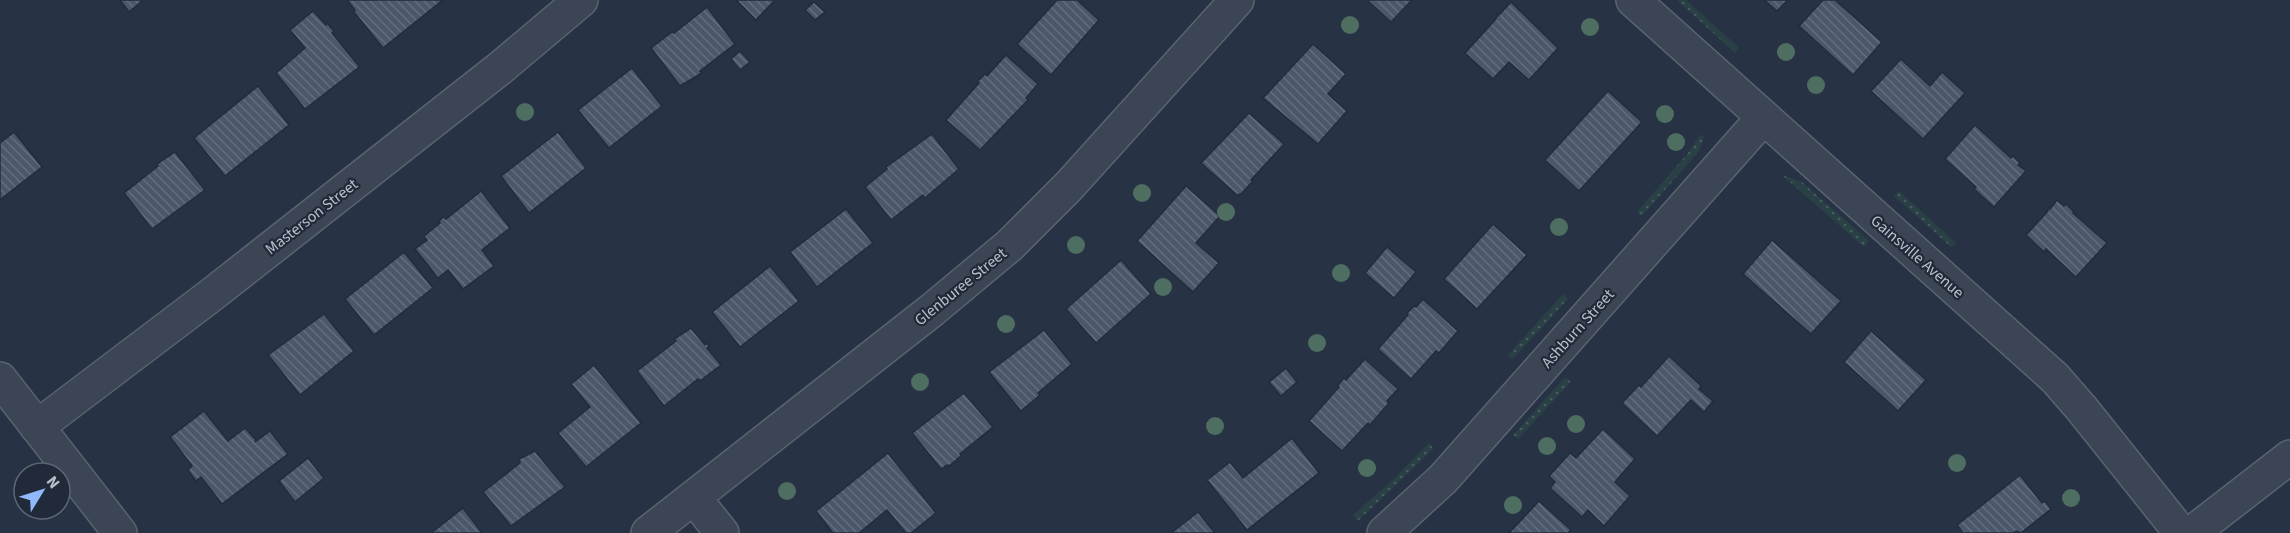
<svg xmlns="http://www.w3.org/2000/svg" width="2290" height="533" font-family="'Source Sans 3',sans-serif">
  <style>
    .grass { fill: url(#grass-dots) }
    .building { fill: url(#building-back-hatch); stroke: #222c3b; stroke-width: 1.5 }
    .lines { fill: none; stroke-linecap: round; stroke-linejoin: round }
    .street-casing { stroke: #5a6371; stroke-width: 36 }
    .street { stroke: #3b4553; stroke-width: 33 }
    .tree { fill: #4f6e62 }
    .labels { text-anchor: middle; stroke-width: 4.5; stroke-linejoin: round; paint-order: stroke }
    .street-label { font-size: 16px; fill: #b9c0cd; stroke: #202a39 }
  </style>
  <defs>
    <pattern id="grass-dots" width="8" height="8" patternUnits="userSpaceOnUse" patternTransform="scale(1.5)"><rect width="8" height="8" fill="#294145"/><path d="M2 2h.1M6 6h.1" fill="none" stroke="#465b5f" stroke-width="1.8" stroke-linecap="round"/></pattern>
    <pattern id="building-back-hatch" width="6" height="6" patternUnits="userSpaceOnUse" patternTransform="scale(1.5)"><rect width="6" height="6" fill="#4b576a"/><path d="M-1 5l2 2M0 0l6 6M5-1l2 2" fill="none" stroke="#636d7e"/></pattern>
  </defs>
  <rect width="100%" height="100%" fill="#273344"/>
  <g class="grass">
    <polygon points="1677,0 1686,0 1739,48 1735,53"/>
    <polygon points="1700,135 1704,136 1700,150 1642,216 1637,212 1688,153"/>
    <polygon points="1782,175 1802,182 1869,241 1864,247"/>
    <polygon points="1899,191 1956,243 1951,247 1894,196"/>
    <polygon points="1563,294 1568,299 1513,359 1508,355"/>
    <polygon points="1565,377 1571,382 1518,439 1513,435"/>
    <polygon points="1429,443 1433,448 1426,456 1358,521 1353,515 1395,478"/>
  </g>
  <g class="building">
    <polygon points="120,0 141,0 142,1 129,12"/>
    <polygon points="347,0 443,0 383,48 354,12 355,10"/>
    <polygon points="736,0 775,0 756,20"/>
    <polygon points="1057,0 1077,0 1099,20 1051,75 1017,44"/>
    <polygon points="1367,0 1412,0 1391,22"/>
    <polygon points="1764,0 1788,0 1777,11"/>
    <polygon points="1823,0 1835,0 1882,42 1853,75 1799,26"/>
    <polygon points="814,2 825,12 815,20 805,10"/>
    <polygon points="1511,2 1558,48 1529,80 1509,62 1493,79 1465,53 1496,19 1497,14 1498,16"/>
    <polygon points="707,7 735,44 700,71 702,73 680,86 651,48 672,32 674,33"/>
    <polygon points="313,11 326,25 327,23 334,31 332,33 359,66 358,68 305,109 276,73 305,48 290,30"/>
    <polygon points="1313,44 1346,74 1328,94 1347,111 1318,144 1263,98"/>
    <polygon points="740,51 750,62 740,70 731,59"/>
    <polygon points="1006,55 1038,84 1026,98 1028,100 980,150 946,120 979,83 977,82 985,74 987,76"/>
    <polygon points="1901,59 1930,86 1942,72 1965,93 1923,139 1871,91"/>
    <polygon points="632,68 662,106 609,148 578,110"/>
    <polygon points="258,86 289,125 225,176 194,138"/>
    <polygon points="1608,91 1642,122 1579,191 1545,160"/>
    <polygon points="1249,113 1284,144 1251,180 1253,181 1241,194 1237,195 1201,163"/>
    <polygon points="1975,125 2011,158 2013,156 2020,163 2018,165 2026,171 1994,207 1974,189 1976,187 1945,159"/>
    <polygon points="14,132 42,167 0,200 0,143"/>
    <polygon points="558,132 586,168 529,213 501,176"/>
    <polygon points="932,134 959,169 925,198 923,195 891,220 865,187 887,169 886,167"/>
    <polygon points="175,152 205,190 152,229 124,193 158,166 157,164"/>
    <polygon points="1186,186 1220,216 1196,243 1219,263 1193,292 1137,241"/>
    <polygon points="481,191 510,228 482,250 494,266 463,289 448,270 438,278 415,249 427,240 424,236 440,223 439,221 443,217 446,219"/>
    <polygon points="2057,200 2064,206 2066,204 2074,212 2073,213 2107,243 2076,277 2046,249 2044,252 2026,235 2048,211 2048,207 2050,209"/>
    <polygon points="846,209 873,243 817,287 790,252"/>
    <polygon points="1493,224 1527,255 1477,309 1444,279"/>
    <polygon points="1772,240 1841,301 1811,334 1743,274"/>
    <polygon points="1387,247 1416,272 1394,298 1365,273"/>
    <polygon points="404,252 433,288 374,335 345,299"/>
    <polygon points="1121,260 1151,294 1096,343 1066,309"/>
    <polygon points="770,266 799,301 740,347 712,312"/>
    <polygon points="1423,299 1458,331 1439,353 1436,351 1411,379 1378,349 1408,315 1407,313 1414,306 1416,307"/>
    <polygon points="324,314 354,351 300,395 268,355"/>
    <polygon points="691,328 705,345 707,343 709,346 707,348 721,365 700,381 698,379 664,406 637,371 676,341 674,339"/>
    <polygon points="1044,330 1072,364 1038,393 1040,395 1021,411 989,372"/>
    <polygon points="1871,331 1926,380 1898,411 1844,362"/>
    <polygon points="1669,356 1701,386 1699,389 1713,401 1704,412 1691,400 1657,436 1622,403 1639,385 1641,387"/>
    <polygon points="1365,359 1398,389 1387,401 1389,403 1370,425 1368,423 1342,451 1309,421 1339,387 1338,385 1344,378 1346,380"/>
    <polygon points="594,365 641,423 586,467 558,433 590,407 571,384"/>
    <polygon points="1286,368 1297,382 1281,396 1269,382"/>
    <polygon points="964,393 993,427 960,454 961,456 949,466 947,465 941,469 912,433"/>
    <polygon points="204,411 228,441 245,428 256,440 255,442 270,431 288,454 222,504 201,477 196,481 188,470 192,466 170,437"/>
    <polygon points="1603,429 1635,459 1615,482 1630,496 1604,526 1588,510 1582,517 1550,488 1555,482 1549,476 1570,453 1576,458"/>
    <polygon points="1292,438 1319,473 1247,530 1207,480 1230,462 1243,478"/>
    <polygon points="535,451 565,487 511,526 483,492 520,463 519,459"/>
    <polygon points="888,453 936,513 911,533 906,533 887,510 859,533 833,533 816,511"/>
    <polygon points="308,458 324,478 295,502 279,481"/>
    <polygon points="2020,475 2042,503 2045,501 2051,509 2021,533 2016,531 2013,533 1963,533 1957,525"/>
    <polygon points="1539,501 1571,530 1568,533 1509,533"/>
    <polygon points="463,508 482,533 431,533"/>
    <polygon points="1198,512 1215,533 1171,533"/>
  </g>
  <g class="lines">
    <defs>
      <g id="street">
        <polyline points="1633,0 2055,378 2082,409 2181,533"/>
        <polyline points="0,379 120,533"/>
        <polyline points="37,427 210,296 499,69 581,0"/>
        <polyline points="694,498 722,533"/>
        <polyline points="648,533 932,310 1010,245 1069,186 1237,0"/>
        <polyline points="1384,533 1443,479 1763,118"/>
        <polyline points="2192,533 2290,457"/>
      </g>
    </defs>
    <use href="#street" class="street-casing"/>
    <use href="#street" class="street"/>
  </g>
  <g class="tree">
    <circle cx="1350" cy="25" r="9"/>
    <circle cx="1590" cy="27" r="9"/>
    <circle cx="1786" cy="52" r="9"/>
    <circle cx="1816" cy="85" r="9"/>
    <circle cx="525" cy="112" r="9"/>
    <circle cx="1665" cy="114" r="9"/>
    <circle cx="1676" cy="142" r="9"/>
    <circle cx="1142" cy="193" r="9"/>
    <circle cx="1226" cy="212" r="9"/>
    <circle cx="1559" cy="227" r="9"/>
    <circle cx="1076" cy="245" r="9"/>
    <circle cx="1341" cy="273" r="9"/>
    <circle cx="1163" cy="287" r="9"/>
    <circle cx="1006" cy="324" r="9"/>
    <circle cx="1317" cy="343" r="9"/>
    <circle cx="920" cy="382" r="9"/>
    <circle cx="1576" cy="424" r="9"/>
    <circle cx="1215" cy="426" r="9"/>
    <circle cx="1547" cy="446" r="9"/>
    <circle cx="1957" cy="463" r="9"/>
    <circle cx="1367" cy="468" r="9"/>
    <circle cx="787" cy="491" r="9"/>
    <circle cx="2071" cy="498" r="9"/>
    <circle cx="1513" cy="505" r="9"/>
  </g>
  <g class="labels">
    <g class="street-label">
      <text transform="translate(311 216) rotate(-38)" y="6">Masterson Street</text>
      <text transform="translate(1918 256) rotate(41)" y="6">Gainsville Avenue</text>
      <text transform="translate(960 286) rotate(-39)" y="6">Glenburee Street</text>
      <text transform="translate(1577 328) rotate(-48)" y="6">Ashburn Street</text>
    </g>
  </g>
  <g transform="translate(42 491) rotate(52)"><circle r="28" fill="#202a39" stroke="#5d6674" stroke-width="1.5"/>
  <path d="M0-4.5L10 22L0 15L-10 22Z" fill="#91b8fa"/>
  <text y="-9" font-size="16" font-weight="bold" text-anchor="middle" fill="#b9c0cd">N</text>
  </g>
</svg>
